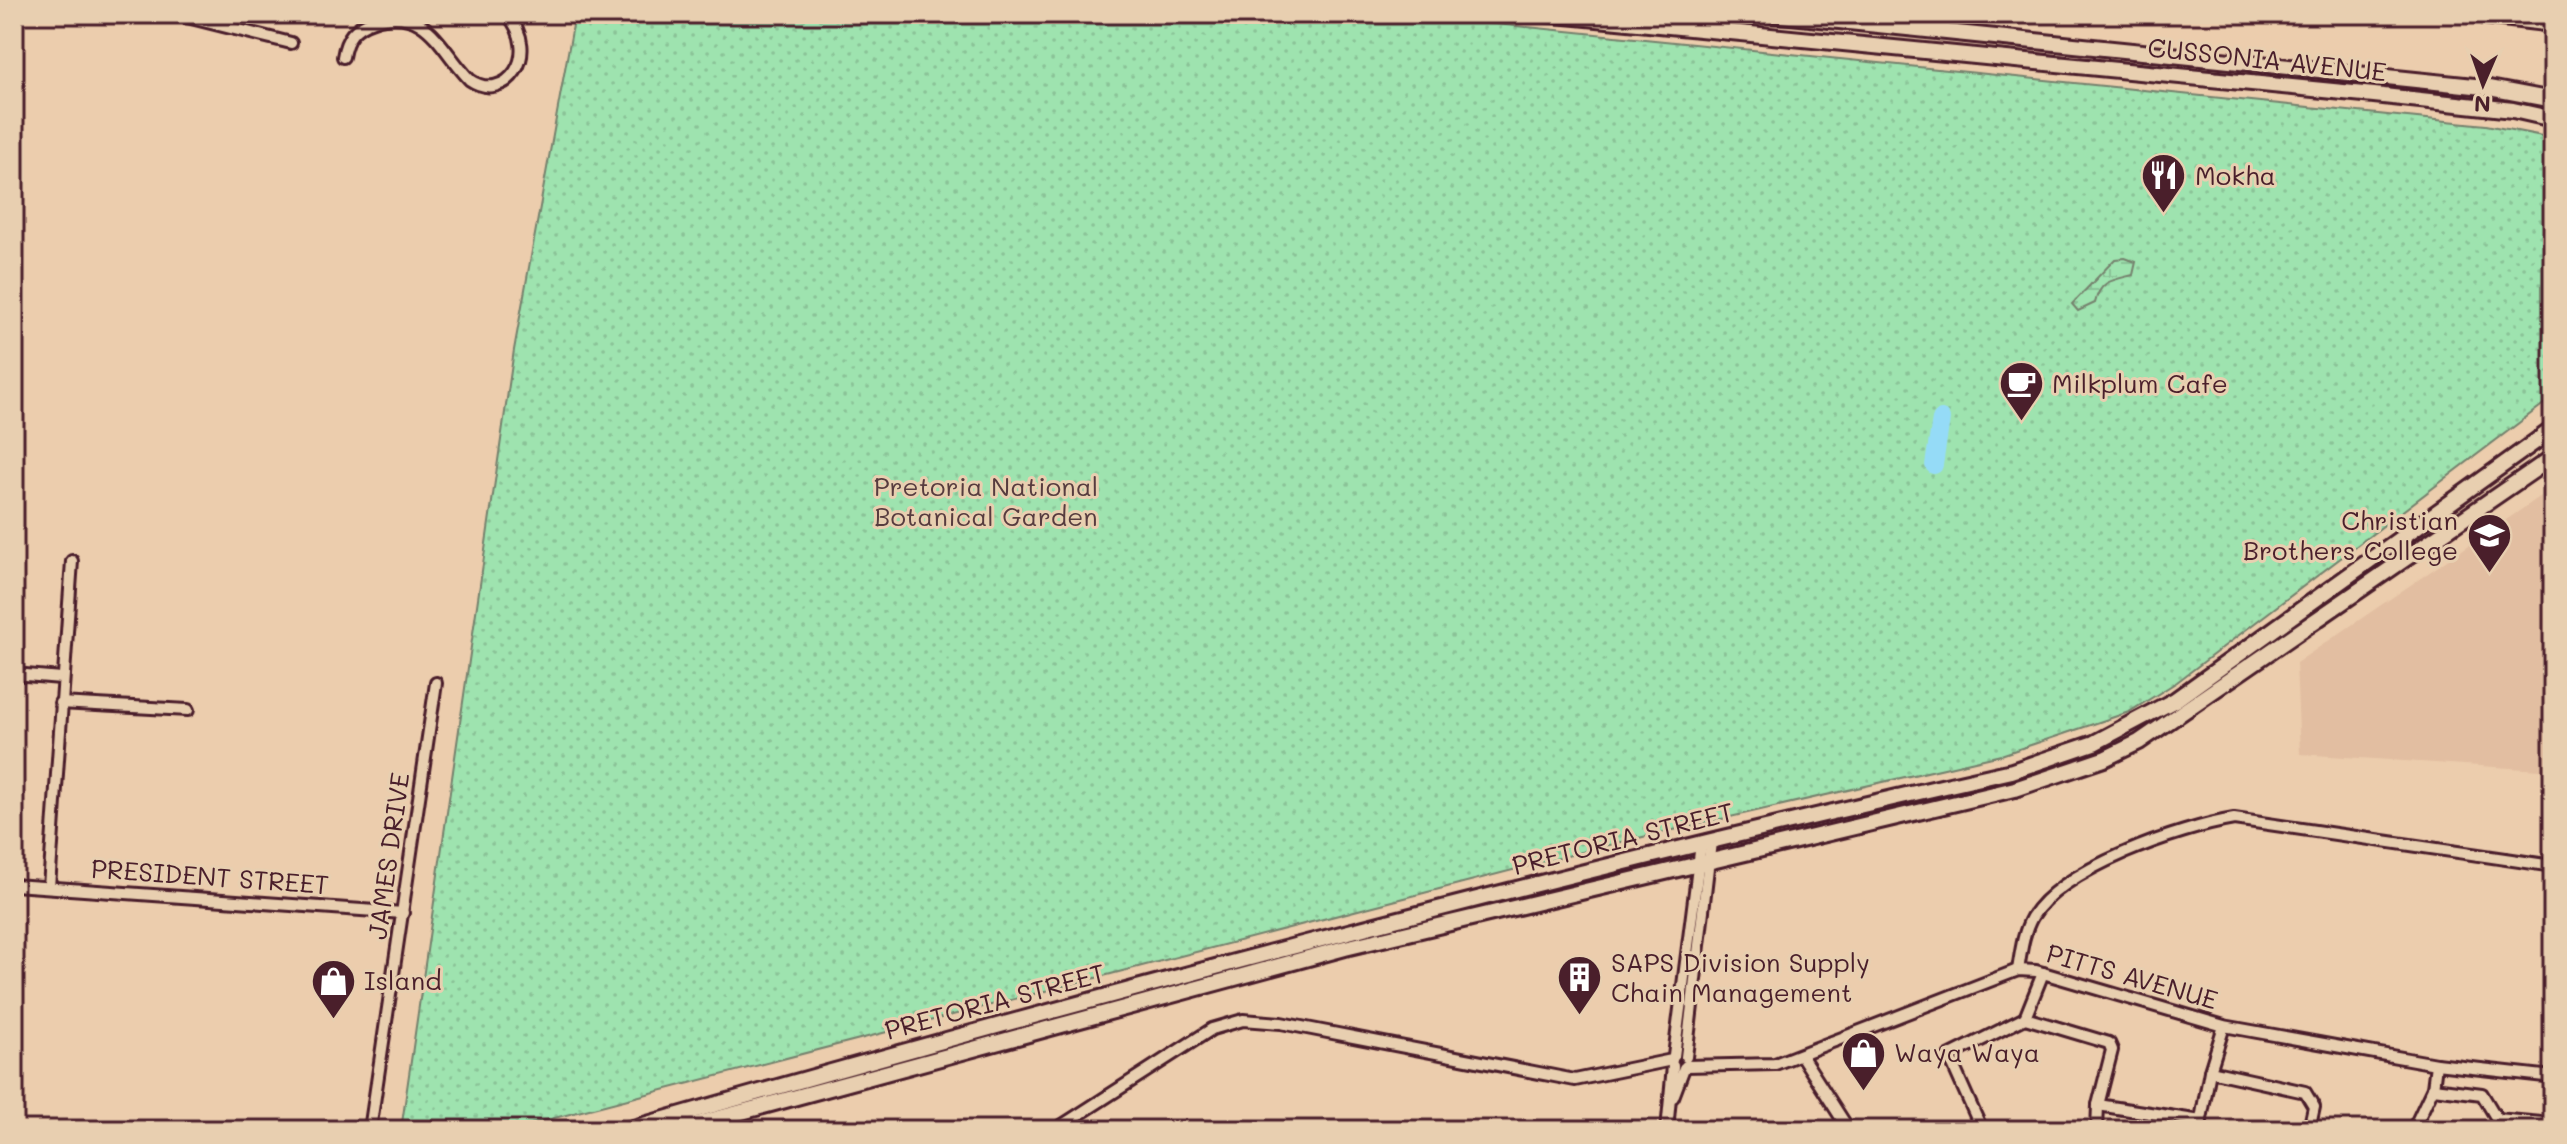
<svg xmlns="http://www.w3.org/2000/svg" width="2567" height="1144" font-family="Mali,sans-serif">
  <style>
    .built { fill: #e2bea1 }
    .grass { fill: url(#grass-dots); stroke: #74816d; stroke-width: 2 }
    .wetland { fill: url(#wetland-marsh); stroke: #74816d; stroke-width: 2 }
    .lines { fill: none; stroke-linecap: round; stroke-linejoin: round }
    .river { stroke: #95dbf7; stroke-width: 18 }
    .street-casing { stroke: #4a1f2b; stroke-width: 16 }
    .secondary-casing { stroke: #4a1f2b; stroke-width: 20 }
    .highway-casing { stroke: #4a1f2b; stroke-width: 24 }
    .street { stroke: #e8cfb0; stroke-width: 10 }
    .secondary { stroke: #e8cfb0; stroke-width: 14 }
    .highway { stroke: #e8cfb0; stroke-width: 18 }
    .labels { text-anchor: middle; stroke-width: 6; stroke-linejoin: round; paint-order: stroke }
    .street-label { font-size: 26px; fill: #4a1f2b; stroke: #e8cfb0 }
    .poi-label { font-size: 26px; fill: #4a1f2b; stroke: #e8cfb0; text-anchor: start }
    .park-label { font-size: 26px; fill: #573c3f; stroke: #e8cfb0 }
  </style>
  <defs>
    <pattern id="grass-dots" width="8" height="8" patternUnits="userSpaceOnUse" patternTransform="scale(2)"><rect width="8" height="8" fill="#9ee3af"/><path d="M2 2h.1M6 6h.1" fill="none" stroke="#8ac297" stroke-width="1.8" stroke-linecap="round"/></pattern>
    <pattern id="wetland-marsh" width="20" height="14" patternUnits="userSpaceOnUse" patternTransform="scale(2)"><rect width="20" height="14" fill="#9ee3af"/><path d="M1 5h8M5 5V1M11 12h8M15 12V8" fill="none" stroke="#8ac297"/></pattern>
  </defs>
  <rect width="100%" height="100%" fill="#eccdad"/>
  <filter id="ink" filterUnits="userSpaceOnUse"><feTurbulence type="fractalNoise" baseFrequency=".0125" numOctaves="2"/><feDisplacementMap in="SourceGraphic" scale="16" xChannelSelector="R" yChannelSelector="G"/><feConvolveMatrix kernelMatrix="1 2 1 2 8 2 1 2 1" color-interpolation-filters="sRGB"/></filter>
  <g filter="url(#ink)">
    <polygon class="built" points="2553,488 2553,771 2300,754 2296,663"/>
    <polygon class="grass" points="575,14 1399,14 2486,125 2553,138 2553,397 2177,682 2129,712 2001,755 1621,842 508,1130 401,1130 514,350"/>
    <path class="wetland" d="M2125 258 2136 262 2133 275C2113 280 2100 280 2095 303L2078 311 2072 304 2115 259Z"/>
    <g class="lines">
      <polyline class="river" points="1934,465 1941,419"/>
      <defs>
        <g id="street">
          <polyline points="175,14 291,43"/>
          <path d="M343 57C346 38 354 27 373 21 427 4 439 48 470 80 505 104 543 55 507 14"/>
          <polyline points="14,674 61,678"/>
          <polyline points="60,703 188,710"/>
          <polyline points="14,885 403,913"/>
          <polyline points="49,887 72,561"/>
          <path d="M2018 970C2021 952 2023 933 2032 917 2062 868 2180 828 2234 819L2553 866"/>
          <polyline points="2025,1018 2043,973"/>
          <polyline points="1801,1055 1849,1130"/>
          <polyline points="1674,1056 1701,844"/>
          <polyline points="1686,1057 1711,842"/>
          <polyline points="1686,1066 1775,1064 2018,970 2036,971 2224,1026 2436,1064 2553,1077"/>
          <polyline points="2210,1071 2305,1092 2314,1107 2309,1130"/>
          <polyline points="2433,1088 2482,1094 2497,1119 2553,1124"/>
          <polyline points="1673,1097 1684,1068"/>
          <polyline points="2098,1105 2201,1121"/>
          <polyline points="370,1130 436,683"/>
          <polyline points="1055,1130 1212,1029 1243,1020 1281,1023 1575,1080 1672,1060"/>
          <polyline points="1667,1130 1673,1066"/>
          <polyline points="1982,1130 1949,1056 2025,1018 2109,1043 2112,1050 2098,1105 2097,1130"/>
          <polyline points="2199,1130 2210,1071 2224,1026"/>
          <polyline points="2413,1130 2433,1088 2436,1064"/>
        </g>
        <g id="secondary">
          <polyline points="1546,14 2374,95 2513,110 2553,119"/>
          <polyline points="1771,14 2484,87 2553,100"/>
          <path d="M626 1130C1085 999 1546 875 2012 771L2094 743 2175 700 2553 429"/>
          <polyline points="675,1130 1345,948 2015,789 2104,759 2139,742 2553,457"/>
        </g>
        <polyline id="highway" points="2485,14 2553,22"/>
      </defs>
      <use href="#street" class="street-casing"/>
      <use href="#secondary" class="secondary-casing"/>
      <use href="#highway" class="highway-casing"/>
      <use href="#street" class="street"/>
      <use href="#secondary" class="secondary"/>
      <use href="#highway" class="highway"/>
    </g>
  </g>
  <defs>
    <symbol id="restaurant-pin" viewBox="-11 -11 22 30"><path d="M0 17L-7.5 6A9.5 9.5 0 1 1 7.5 6Z" fill="#4a1f2b" stroke="#e8cfb0"/><path d="M-5-6h1v4h1v-4h1v4h1v-4h1v5L-1.5 .5V6h-2V.5L-5-1ZM5-6V6H3V1.5H1.5Q1.5-4 5-6Z" fill="#fff"/></symbol>
    <symbol id="cafe-pin" viewBox="-11 -11 22 30"><path d="M0 17L-7.5 6A9.5 9.5 0 1 1 7.5 6Z" fill="#4a1f2b" stroke="#e8cfb0"/><path d="M-5.5-4.5H6V0H3Q3 3.5 0 3.5H-2.5Q-5.5 3.5-5.5 0ZM3-3.2v2h1.7v-2ZM-6 4.5H4V6H-6Z" fill="#fff"/></symbol>
    <symbol id="school-pin" viewBox="-11 -11 22 30"><path d="M0 17L-7.5 6A9.5 9.5 0 1 1 7.5 6Z" fill="#4a1f2b" stroke="#e8cfb0"/><path d="M0-5L7-2L0 1L-7-2ZM-4 1L0 2.5L4 1V4Q0 6-4 4Z" fill="#fff"/></symbol>
    <symbol id="building-pin" viewBox="-11 -11 22 30"><path d="M0 17L-7.5 6A9.5 9.5 0 1 1 7.5 6Z" fill="#4a1f2b" stroke="#e8cfb0"/><path d="M-4-6H4V6H1V3H-1V6H-4ZM-2.5-4.3h1.7v1.8h-1.7ZM.8-4.3h1.7v1.8H.8ZM-2.5-1h1.7V.8h-1.7ZM.8-1h1.7V.8H.8Z" fill="#fff"/></symbol>
    <symbol id="shop-pin" viewBox="-11 -11 22 30"><path d="M0 17L-7.5 6A9.5 9.5 0 1 1 7.5 6Z" fill="#4a1f2b" stroke="#e8cfb0"/><path d="M-5-2.5h2.3a2.7 3.5 0 0 1 5.4 0H5L5.5 6h-11ZM-1.5-2.5h3a1.5 2.3 0 0 0-3 0Z" fill="#fff"/></symbol>
  </defs>
  <g fill-rule="evenodd">
    <use href="#restaurant-pin" x="2138" y="150" width="51" height="69"/>
    <use href="#cafe-pin" x="1996" y="358" width="51" height="69"/>
    <use href="#school-pin" x="2464" y="510" width="51" height="69"/>
    <use href="#building-pin" x="1554" y="952" width="51" height="69"/>
    <use href="#shop-pin" x="308" y="956" width="51" height="69"/>
    <use href="#shop-pin" x="1838" y="1028" width="51" height="69"/>
  </g>
  <g class="labels">
    <g class="street-label">
      <text transform="translate(2267 60) rotate(6)" y="9">CUSSONIA AVENUE</text>
      <text transform="translate(1623 839) rotate(-14)" y="9">PRETORIA STREET</text>
      <text transform="translate(389 856) rotate(-82)" y="9">JAMES DRIVE</text>
      <text transform="translate(210 877) rotate(4)" y="9">PRESIDENT STREET</text>
      <text transform="translate(2132 977) rotate(16)" y="9">PITTS AVENUE</text>
      <text transform="translate(995 1002) rotate(-15)" y="9">PRETORIA STREET</text>
    </g>
    <g class="poi-label">
      <text x="2195" y="185">Mokha</text>
      <text x="2052" y="393">Milkplum Cafe</text>
      <text x="2458" y="530" text-anchor="end">Christian<tspan x="2458" dy="30">Brothers College</tspan></text>
      <text x="1611" y="972">SAPS Division Supply<tspan x="1611" dy="30">Chain Management</tspan></text>
      <text x="364" y="990">Island</text>
      <text x="1894" y="1062">Waya Waya</text>
    </g>
    <g class="park-label">
      <text x="986" y="496">Pretoria National<tspan x="986" dy="30">Botanical Garden</tspan></text>
    </g>
  </g>
  <rect width="2567" height="1144" fill="none" stroke="#e8cfb0" stroke-width="48"/>
  <rect x="24" y="24" width="2519" height="1096" fill="none" stroke="#4a1f2b" stroke-width="3" filter="url(#ink)"/>
  <g transform="translate(2483 84) rotate(182)" stroke="#e8cfb0" stroke-width="6" paint-order="stroke">
  <path d="M0-6L14 30L0 20L-14 30Z" fill="#4a1f2b"/>
  <text y="-12" font-size="22" font-weight="bold" text-anchor="middle" fill="#4a1f2b">N</text>
  </g>
</svg>
